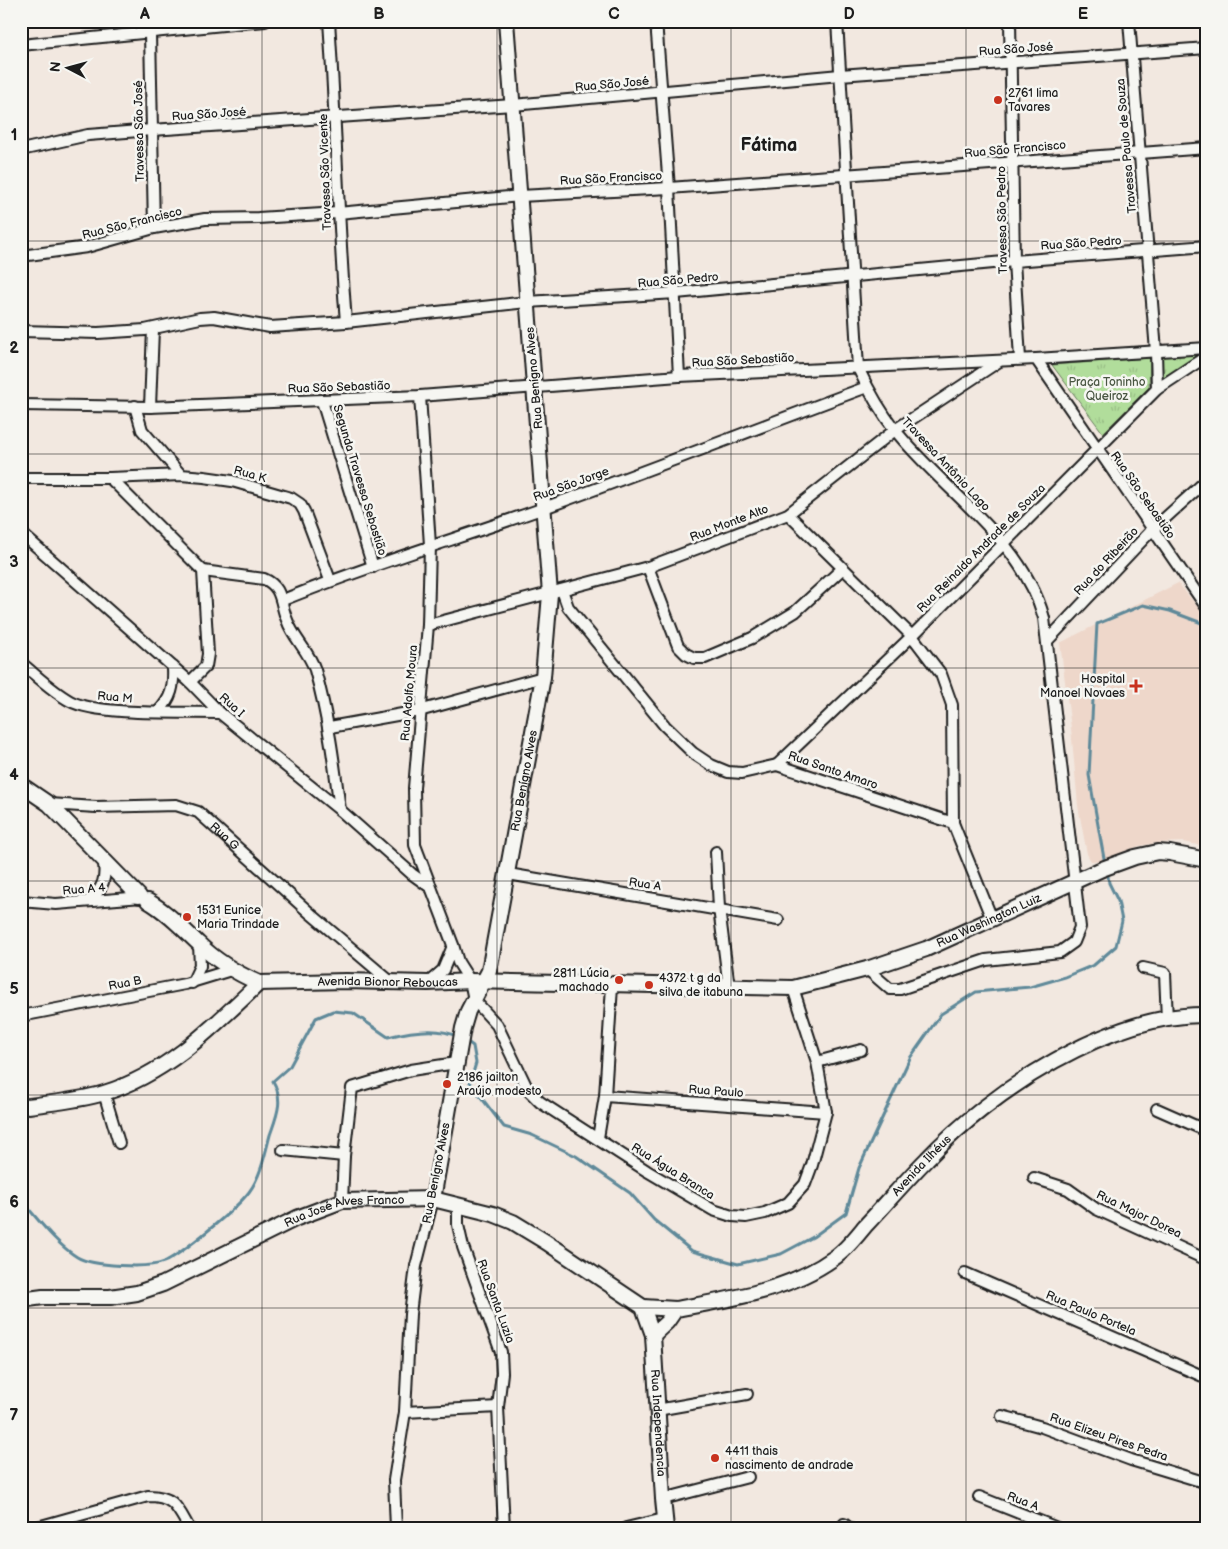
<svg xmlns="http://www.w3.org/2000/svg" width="1228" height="1549" font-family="'Balsamiq Sans',sans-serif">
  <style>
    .built { fill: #eed7ca }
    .grass { fill: url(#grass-tufts); stroke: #667c5c }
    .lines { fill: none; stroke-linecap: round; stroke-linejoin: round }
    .stream { stroke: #5e8999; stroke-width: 3 }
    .street-casing { stroke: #1c1c1c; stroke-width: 14 }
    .secondary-casing { stroke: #1c1c1c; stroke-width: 18 }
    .street { stroke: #f6f6f2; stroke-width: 10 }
    .secondary { stroke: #f6f6f2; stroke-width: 14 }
    .grid { fill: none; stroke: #1c1c1c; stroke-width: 1; stroke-opacity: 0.55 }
    .poi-dot { fill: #c8321e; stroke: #f6f6f2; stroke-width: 2 }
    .labels { text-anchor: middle; stroke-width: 5; stroke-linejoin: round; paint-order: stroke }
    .street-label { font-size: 12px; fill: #1c1c1c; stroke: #f6f6f2 }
    .poi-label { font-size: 12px; fill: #1c1c1c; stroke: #f6f6f2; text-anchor: start }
    .park-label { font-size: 12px; fill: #495642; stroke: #f6f6f2 }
    .district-label { font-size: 18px; font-weight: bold; fill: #1c1c1c; stroke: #f6f6f2 }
    .neatline { fill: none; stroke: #1c1c1c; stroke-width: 2 }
    .grid-label { font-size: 16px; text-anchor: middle; font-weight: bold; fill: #1c1c1c }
  </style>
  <defs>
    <pattern id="grass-tufts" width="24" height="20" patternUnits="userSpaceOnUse" patternTransform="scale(1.25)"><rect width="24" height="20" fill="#b1dd9b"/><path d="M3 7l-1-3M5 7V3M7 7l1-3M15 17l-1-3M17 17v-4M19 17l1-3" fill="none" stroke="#98bd85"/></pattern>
  </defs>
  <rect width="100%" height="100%" fill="#f2e8e0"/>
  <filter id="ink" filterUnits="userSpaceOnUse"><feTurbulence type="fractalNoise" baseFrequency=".02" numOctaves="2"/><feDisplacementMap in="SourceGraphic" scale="10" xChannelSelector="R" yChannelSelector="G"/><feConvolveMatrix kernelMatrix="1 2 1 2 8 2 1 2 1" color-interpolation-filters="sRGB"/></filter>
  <g filter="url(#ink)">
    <polygon class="built" points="1178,583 1207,618 1207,847 1183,842 1156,843 1139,846 1100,861 1091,861 1087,854 1078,806 1071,728 1060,643"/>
    <g class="grass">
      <polygon points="1207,350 1168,378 1163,377 1161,354"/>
      <polygon points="1150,358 1149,387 1103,433 1052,365"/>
    </g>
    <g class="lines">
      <g class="stream">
        <polyline points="1105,864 1089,775 1097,624 1143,605 1170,611 1207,625"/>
        <polyline points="466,1041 473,1046 476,1063 470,1083 504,1127 532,1135 576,1156 630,1193 654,1220 692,1251 738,1264 781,1254 813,1237 846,1213 859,1168 910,1058 941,1014 976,992 1030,987 1065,977 1094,965 1116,946 1122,921 1118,901 1109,883 1107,870"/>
        <path d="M21 1200C37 1218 57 1245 77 1257 92 1266 148 1269 164 1262 182 1254 237 1208 249 1192 261 1176 265 1154 270 1135 277 1115 284 1100 273 1081L290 1066 316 1018 333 1011 353 1013 388 1037C407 1032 439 1026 458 1037"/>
      </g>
      <defs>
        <g id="street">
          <path d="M329 21C336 122 338 222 346 322"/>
          <polyline points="656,21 669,188 679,376"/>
          <path d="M837 21 858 368C868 389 880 411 895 430 944 492 1022 538 1044 618L1080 927 1074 942 1060 952 986 960 900 989H890L867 969"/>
          <polyline points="1010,21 1014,261 1020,359"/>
          <polyline points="1129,21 1156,351 1157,389"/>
          <polyline points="150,33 154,228"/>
          <polyline points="21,45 265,21"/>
          <polyline points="21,150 88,135 152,130 513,105 840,75 1207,48"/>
          <polyline points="21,256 87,247 154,228 205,219 258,218 338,213 520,196 669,188 1207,148"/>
          <polyline points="21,331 98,333 145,330 200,318 214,317 270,327 346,322 527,302 676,293 1014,261 1207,246"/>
          <polyline points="1036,359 1207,348"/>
          <polyline points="420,396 430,545 428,625 414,788 415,845 453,945 458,962 470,981 474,1000 497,1025 528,1090 540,1102 647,1171 713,1210 732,1216 746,1217 765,1213 788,1203 805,1184 812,1165 826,1112 817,1062 793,988"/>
          <polyline points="322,401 373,567"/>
          <polyline points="21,405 150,407 420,396 679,376 1036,359 1207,608"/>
          <polyline points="135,406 142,430 181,475"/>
          <polyline points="150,407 153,329"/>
          <polyline points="21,478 110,478 181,475 204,477 232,481 291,498 300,504 304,511 330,580"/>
          <polyline points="110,478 203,571 208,654 206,666 190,682"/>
          <polyline points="788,514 912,636 941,674 952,705 953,823"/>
          <polyline points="21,533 190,682 220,713 340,810 412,874 430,887"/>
          <polyline points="648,567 678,646 686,654 694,658 705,658 752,638 795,612 842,569"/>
          <path d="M203 571 264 579C283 587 280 604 287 620 293 638 309 651 315 670 328 716 334 762 340 810"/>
          <polyline points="562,590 568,607 665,726 693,753 711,765 728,772 742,773 777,765 953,823 992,919"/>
          <path d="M283 600C368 565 457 539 544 508 652 469 759 427 867 387"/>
          <polyline points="428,625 648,567 788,514 895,430 998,362"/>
          <polyline points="1047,641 1152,530 1207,480"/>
          <path d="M21 663C37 676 52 691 70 701 98 716 186 712 220 713"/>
          <path d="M158 712C172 698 174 686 173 667"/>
          <polyline points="330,727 419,711 543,677"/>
          <polyline points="777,765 912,636 1157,389 1207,356"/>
          <path id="s1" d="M49 804 96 807 176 805 198 812 311 914 391 982"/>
          <polyline points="716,852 719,908 729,988"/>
          <polyline points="508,874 778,920"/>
          <polyline points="21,901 56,904 142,897"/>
          <path d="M88 901C104 889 107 877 103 858"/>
          <polyline points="1143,968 1165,973 1167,1020"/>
          <polyline points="192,983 200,966 199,945"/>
          <polyline points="428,983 443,970 453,946"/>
          <polyline points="21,1016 185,984 231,970"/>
          <polyline points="817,1062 861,1050"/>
          <polyline points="104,1093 119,1143"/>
          <polyline points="605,1096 826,1112"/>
          <polyline points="1157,1109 1207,1131"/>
          <polyline points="598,1138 605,1096 612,986"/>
          <polyline points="283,1150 344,1156"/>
          <polyline points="1034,1178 1068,1189 1096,1209 1207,1260"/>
          <polyline points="342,1201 344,1156 352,1088 411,1070 456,1063"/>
          <polyline points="458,1204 458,1225 463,1247 501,1352 502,1373 498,1407 504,1528"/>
          <polyline points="965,1273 1207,1378"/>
          <polyline points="657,1410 747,1394"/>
          <polyline points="405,1412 498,1407"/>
          <polyline points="1002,1416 1042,1427 1131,1460 1207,1483"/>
          <polyline points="979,1497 1057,1528"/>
          <polyline points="663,1499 748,1477"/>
          <polyline points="844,1524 849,1528"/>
          <path d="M34 1528 148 1496C174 1496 177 1507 189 1528"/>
          <polyline points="396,1528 394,1480 405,1412 410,1314 416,1266 433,1199"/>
          <polyline points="626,1528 664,1519"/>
        </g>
        <g id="secondary">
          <polyline points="21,785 49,804 139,896"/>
          <path d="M148 901C167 912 182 928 198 943 216 961 236 973 259 983"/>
          <path id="s2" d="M21 1107C48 1103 78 1101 104 1093 167 1074 213 1027 259 983L346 981 428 983 470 981 793 988 867 969 926 949 1102 869 1135 857 1158 852 1170 853 1207 860"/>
          <path id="s3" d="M433 1199 463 1028 468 1011 489 971 543 677 550 594 506 21"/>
          <path id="s4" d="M21 1300 43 1297H110L137 1293 163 1284 297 1218 342 1201 433 1199 493 1214 513 1222 546 1242 643 1307 653 1335 663 1499 666 1528"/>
          <polyline points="643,1307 676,1309"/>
          <path id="s5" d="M653 1335 667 1322 676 1309C730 1299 788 1291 834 1258 846 1250 856 1237 865 1226 886 1204 906 1180 927 1159 991 1091 1110 1013 1207 1015"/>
        </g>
      </defs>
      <use href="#street" class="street-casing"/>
      <use href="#secondary" class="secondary-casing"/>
      <use href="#street" class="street"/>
      <use href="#secondary" class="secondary"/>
    </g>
  </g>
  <path class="grid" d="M262 21V1528M497 21V1528M731 21V1528M966 21V1528M21 241H1207M21 454H1207M21 668H1207M21 881H1207M21 1095H1207M21 1308H1207"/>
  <g class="poi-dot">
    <circle cx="998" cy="100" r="5"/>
    <path d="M1133.5 678.5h5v5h5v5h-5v5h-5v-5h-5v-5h5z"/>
    <circle cx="187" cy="917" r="5"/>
    <circle cx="619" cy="980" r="5"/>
    <circle cx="649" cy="985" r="5"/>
    <circle cx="447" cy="1084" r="5"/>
    <circle cx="715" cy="1458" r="5"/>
  </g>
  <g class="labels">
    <g class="street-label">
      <text transform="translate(1016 49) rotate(-4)" y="4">Rua São José</text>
      <text transform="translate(612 84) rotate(-5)" y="4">Rua São José</text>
      <text transform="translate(209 114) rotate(-4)" y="4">Rua São José</text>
      <text transform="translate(139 131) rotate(-91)" y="4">Travessa São José</text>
      <text transform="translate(1126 146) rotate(-95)" y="4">Travessa Paulo de Souza</text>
      <text transform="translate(1015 149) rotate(-5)" y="4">Rua São Francisco</text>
      <text transform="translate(325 172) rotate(-92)" y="4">Travessa São Vicente</text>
      <text transform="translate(611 178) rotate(-3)" y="4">Rua São Francisco</text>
      <text transform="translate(1002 220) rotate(-91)" y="4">Travessa São Pedro</text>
      <text transform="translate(132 223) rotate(-14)" y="4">Rua São Francisco</text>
      <text transform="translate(1081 243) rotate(-4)" y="4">Rua São Pedro</text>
      <text transform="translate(678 280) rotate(-5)" y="4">Rua São Pedro</text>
      <text transform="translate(743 360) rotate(-3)" y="4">Rua São Sebastião</text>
      <text transform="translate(534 378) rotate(-95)" y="4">Rua Benígno Alves</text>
      <text transform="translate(339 387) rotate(-2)" y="4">Rua São Sebastião</text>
      <text transform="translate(946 464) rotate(47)" y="4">Travessa Antônio Lago</text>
      <text transform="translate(250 474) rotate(15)" y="4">Rua K</text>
      <text transform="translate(360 480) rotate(73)" y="4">Segunda Travessa Sebastião</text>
      <text transform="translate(571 484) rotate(-20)" y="4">Rua São Jorge</text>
      <text transform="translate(1143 495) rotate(55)" y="4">Rua São Sebastião</text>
      <text transform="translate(729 523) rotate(-21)" y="4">Rua Monte Alto</text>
      <text transform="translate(981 548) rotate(-45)" y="4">Rua Reinaldo Andrade de Souza</text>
      <text transform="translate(1106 561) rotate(-47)" y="4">Rua do Ribeirão</text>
      <text transform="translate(409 693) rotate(-85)" y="4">Rua Adolfo Moura</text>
      <text transform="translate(115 697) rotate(5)" y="4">Rua M</text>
      <text transform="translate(232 705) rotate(42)" y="4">Rua I</text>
      <text transform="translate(833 770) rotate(19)" y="4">Rua Santo Amaro</text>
      <text dy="4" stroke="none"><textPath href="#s3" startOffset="430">Rua Benígno Alves</textPath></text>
      <text dy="4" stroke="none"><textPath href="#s1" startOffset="186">Rua G</textPath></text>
      <text transform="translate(645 884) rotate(9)" y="4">Rua A</text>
      <text transform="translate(84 889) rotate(-5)" y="4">Rua A 4</text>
      <text dy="4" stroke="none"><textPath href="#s2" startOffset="1018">Rua Washington Luiz</textPath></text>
      <text dy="4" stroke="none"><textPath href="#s2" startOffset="405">Avenida Bionor Reboucas</textPath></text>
      <text transform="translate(125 983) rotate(-11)" y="4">Rua B</text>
      <text transform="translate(716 1091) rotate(4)" y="4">Rua Paulo</text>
      <text dy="4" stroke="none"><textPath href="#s5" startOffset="330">Avenida Ilhéus</textPath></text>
      <text transform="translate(673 1171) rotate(32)" y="4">Rua Água Branca</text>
      <text transform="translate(436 1173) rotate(-79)" y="4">Rua Benígno Alves</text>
      <text dy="4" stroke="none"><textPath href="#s4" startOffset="342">Rua José Alves Franco</textPath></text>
      <text transform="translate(1139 1214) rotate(26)" y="4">Rua Major Dorea</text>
      <text transform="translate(496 1301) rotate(70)" y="4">Rua Santa Luzia</text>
      <text transform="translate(1091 1313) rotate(23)" y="4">Rua Paulo Portela</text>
      <text dy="4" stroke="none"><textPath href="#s4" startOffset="789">Rua Independencia</textPath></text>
      <text transform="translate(1109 1437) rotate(19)" y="4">Rua Elizeu Pires Pedra</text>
      <text transform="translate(1023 1501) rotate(21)" y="4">Rua A</text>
    </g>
    <g class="poi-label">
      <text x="1008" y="97">2761 lima<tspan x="1008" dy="14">Tavares</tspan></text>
      <text x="1125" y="683" text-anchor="end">Hospital<tspan x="1125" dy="14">Manoel Novaes</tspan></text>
      <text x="197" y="914">1531 Eunice<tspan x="197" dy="14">Maria Trindade</tspan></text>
      <text x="609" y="977" text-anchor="end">2811 Lúcia<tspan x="609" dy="14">machado</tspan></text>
      <text x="659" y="982">4372 t g da<tspan x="659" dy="14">silva de itabuna</tspan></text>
      <text x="457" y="1081">2186 jailton<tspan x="457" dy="14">Araújo modesto</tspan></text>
      <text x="725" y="1455">4411 thais<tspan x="725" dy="14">nascimento de andrade</tspan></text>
    </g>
    <g class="park-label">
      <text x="1107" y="386">Praça Toninho<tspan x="1107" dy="14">Queiroz</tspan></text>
    </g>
    <g class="district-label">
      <text x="769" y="151">Fátima</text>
    </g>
  </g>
  <rect width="1228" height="1549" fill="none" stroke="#f6f6f2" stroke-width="55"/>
  <g transform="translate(68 68) rotate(276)" stroke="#f6f6f2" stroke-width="4" paint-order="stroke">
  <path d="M0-4L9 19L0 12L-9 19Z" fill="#1c1c1c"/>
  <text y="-8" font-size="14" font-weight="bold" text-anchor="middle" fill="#1c1c1c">N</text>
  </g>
  <rect x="28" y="28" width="1172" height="1494" class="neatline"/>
  <g class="grid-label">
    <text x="145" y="19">A</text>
    <text x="379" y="19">B</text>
    <text x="614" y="19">C</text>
    <text x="849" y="19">D</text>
    <text x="1083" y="19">E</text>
    <text x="14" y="140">1</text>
    <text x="14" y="353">2</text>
    <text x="14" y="567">3</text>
    <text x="14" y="780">4</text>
    <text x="14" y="994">5</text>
    <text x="14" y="1207">6</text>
    <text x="14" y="1420">7</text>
  </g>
</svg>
